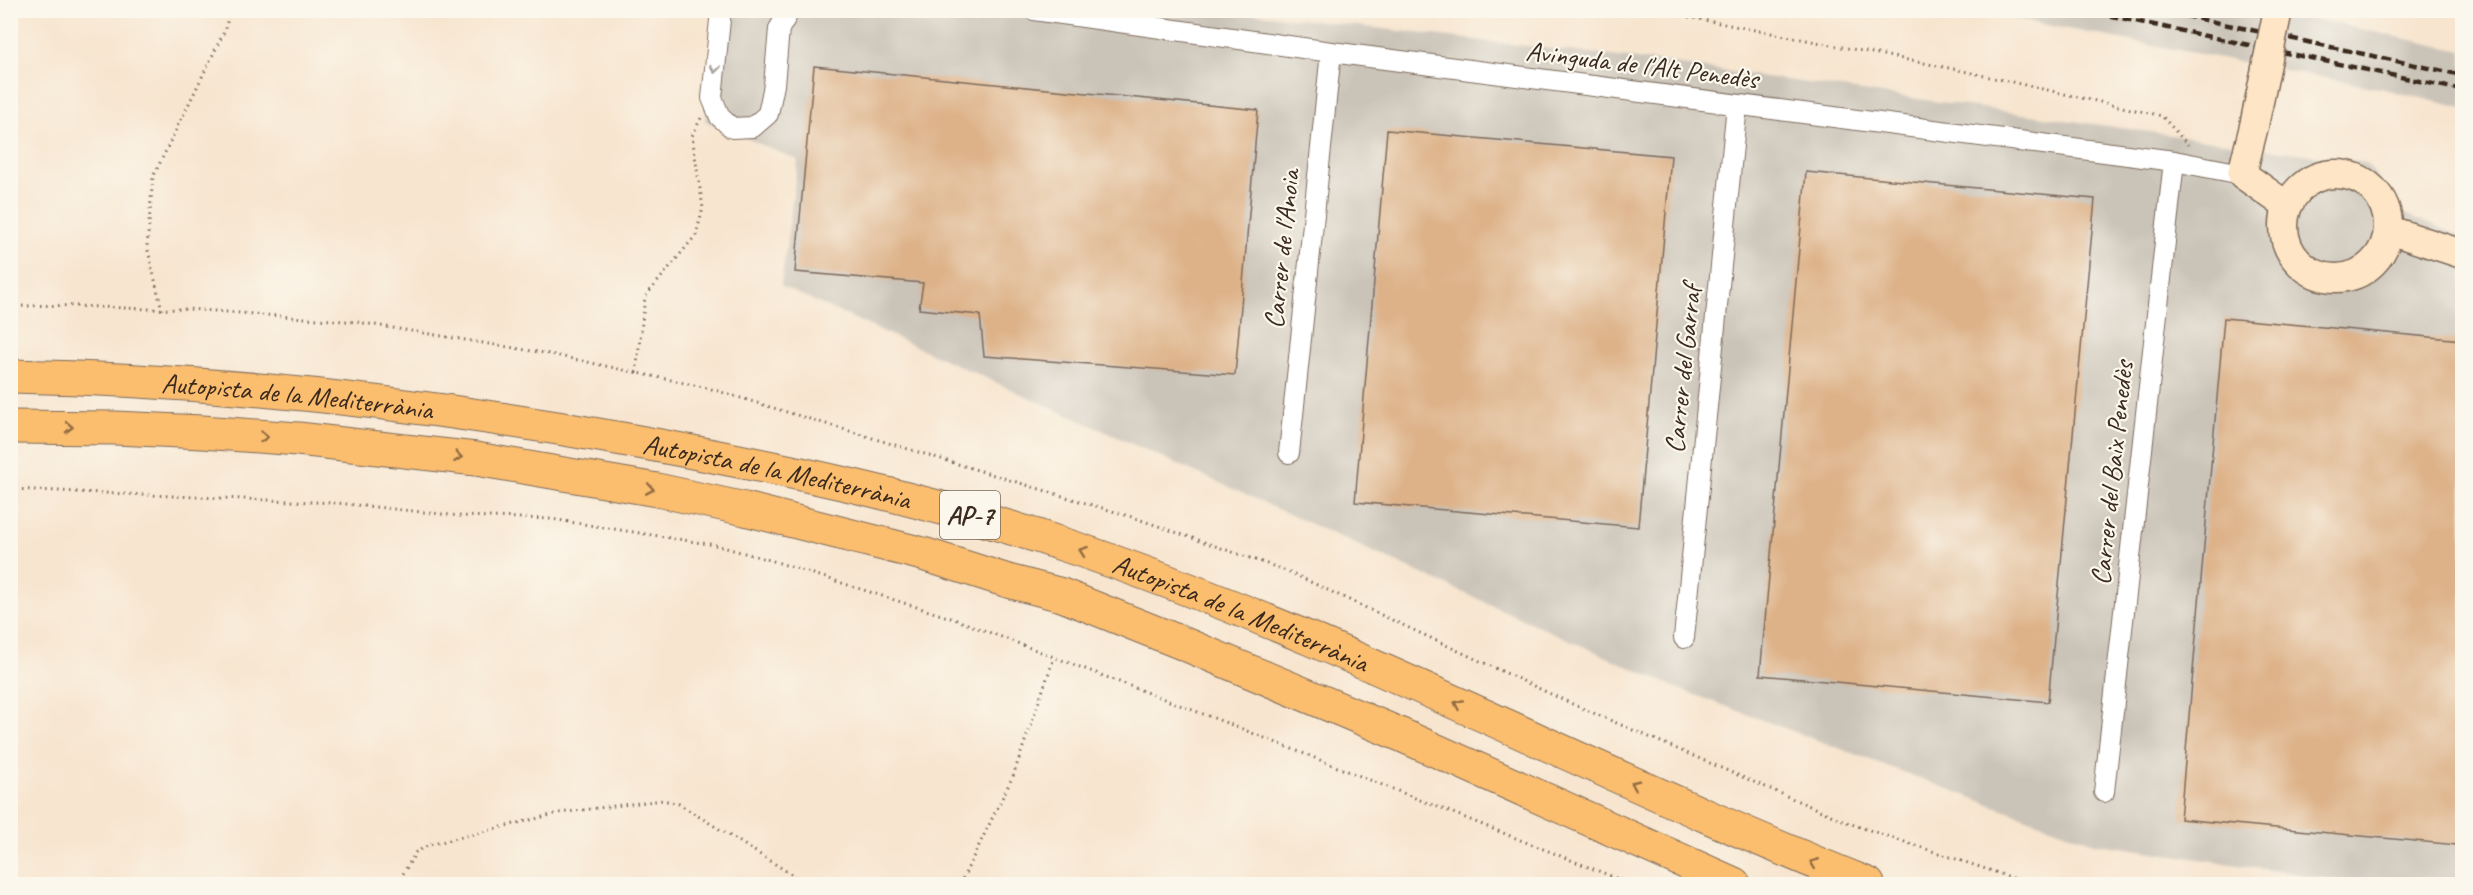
<svg xmlns="http://www.w3.org/2000/svg" width="2473" height="895" font-family="Caveat,sans-serif">
  <style>
    .industrial { fill: #cac3b8 }
    .building { fill: #ddb289 }
    .lines { fill: none; stroke-linecap: round; stroke-linejoin: round }
    .street-casing { stroke: #7d6b5c; stroke-width: 22 }
    .secondary-casing { stroke: #7d6b5c; stroke-width: 31 }
    .highway-casing { stroke: #7d6b5c; stroke-width: 35 }
    .path { stroke: #7d6b5c; stroke-width: 3; stroke-dasharray: 1.5 4.5; stroke-linecap: butt }
    .street { stroke: #fff; stroke-width: 20 }
    .secondary { stroke: #fde5c5; stroke-width: 28 }
    .highway { stroke: #fbbd6e; stroke-width: 33 }
    .rail { stroke: #3b2a1e; stroke-width: 4.5; stroke-dasharray: 9 4.5; stroke-linecap: butt }
    .secondary-bridge-casing { stroke: #7d6b5c; stroke-width: 31; stroke-linecap: butt }
    .secondary-bridge { stroke: #fde5c5; stroke-width: 28 }
    .oneway { stroke: #a79f9a }
    .oneway2 { stroke: #916c42 }
    .labels { text-anchor: middle; stroke-width: 4.5; stroke-linejoin: round; paint-order: stroke }
    .shield { fill: #fbf7ec; stroke: #75685c; stroke-width: 1.5 }
    .shield-label { font-size: 27px; font-weight: bold; fill: #3b2a1e }
    .street-label { font-size: 28px; fill: #3b2a1e; stroke: #fbf7ec }
  </style>
  <rect width="100%" height="100%" fill="#fbf7ec"/>
  <filter id="ink" filterUnits="userSpaceOnUse"><feTurbulence type="fractalNoise" baseFrequency=".0167" numOctaves="2"/><feDisplacementMap in="SourceGraphic" scale="12" xChannelSelector="R" yChannelSelector="G"/><feConvolveMatrix kernelMatrix="1 2 1 2 8 2 1 2 1" color-interpolation-filters="sRGB"/></filter>
  <filter id="wash" filterUnits="userSpaceOnUse"><feTurbulence type="fractalNoise" baseFrequency=".008" numOctaves="4" result="noise"/><feDisplacementMap in="SourceGraphic" scale="24" xChannelSelector="R" yChannelSelector="G"/><feGaussianBlur stdDeviation="1.35" result="paint"/><feColorMatrix in="noise" values="0 0 0 0 0 0 0 0 0 0 0 0 0 0 0 0 0 1.4 0 .05"/><feComposite in="paint" operator="in"/></filter>
  <g filter="url(#wash)">
    <rect width="100%" height="100%" fill="#f7e5cf"/>
    <g class="industrial">
      <polygon points="1223,10 1653,61 2366,163 2405,214 2462,236 2462,884 2363,884 2094,843 1674,687 781,286 798,160 705,121 719,11"/>
      <polygon points="2272,10 2462,51 2462,108 2384,89 1973,11"/>
    </g>
    <g id="blocks">
      <g class="building">
        <polygon points="814,66 1258,110 1235,375 984,356 980,315 919,309 923,283 795,272"/>
        <polygon points="1387,130 1671,156 1638,527 1355,502"/>
        <polygon points="1806,172 2095,199 2048,702 1760,675"/>
        <polygon points="2224,318 2462,340 2462,782 2457,845 2180,819"/>
      </g>
    </g>
  </g>
  <g filter="url(#ink)">
    <use href="#blocks" fill-opacity="0" stroke="#7d6b5c" stroke-width="1.5"/>
    <g class="lines">
      <defs>
        <g id="street">
          <polyline points="721,10 712,98 720,117 732,128 753,127 768,114 774,85 779,29 790,10"/>
          <polyline points="1034,10 1331,52 2174,161 2242,174"/>
          <polyline points="1289,453 1331,52"/>
          <polyline points="1684,638 1737,105"/>
          <polyline points="2104,792 2174,161"/>
        </g>
        <g id="secondary">
          <polyline points="2254,126 2242,174 2287,206"/>
          <circle cx="2336" cy="226" r="52"/>
          <polyline points="2389,230 2462,254"/>
        </g>
        <g id="highway">
          <path id="s1" d="M10 376C216 380 420 403 622 439 773 466 922 497 1068 546 1343 638 1599 777 1868 884"/>
          <polyline points="10,427 115,428 202,432 298,439 476,459 657,490 745,509 923,554 1008,581 1062,595 1182,643 1399,734 1734,884"/>
        </g>
      </defs>
      <use href="#street" class="street-casing"/>
      <use href="#secondary" class="secondary-casing"/>
      <use href="#highway" class="highway-casing"/>
      <g class="path">
        <polyline points="1653,10 1954,69 2162,116 2188,145"/>
        <path d="M10 307C69 302 129 311 188 309L357 322 550 354 708 388 1135 518 1287 571 1570 703 1854 825 2031 884"/>
        <polyline points="162,310 147,246 153,177 225,30 230,10"/>
        <polyline points="636,373 645,297 696,235 703,208 692,136 701,118"/>
        <polyline points="10,489 337,503 460,516 551,519 715,545 770,560 957,620 1232,725 1631,884"/>
        <polyline points="397,884 416,852 429,845 559,813 663,800 679,804 807,884"/>
        <polyline points="960,884 1013,776 1054,658"/>
      </g>
      <use href="#street" class="street"/>
      <use href="#secondary" class="secondary"/>
      <use href="#highway" class="highway"/>
      <g class="rail">
        <polyline points="2083,10 2462,90"/>
        <polyline points="2158,10 2462,75"/>
      </g>
      <defs>
        <polyline id="secondary-bridge" points="2254,126 2278,10"/>
      </defs>
      <use href="#secondary-bridge" class="secondary-bridge-casing"/>
      <use href="#secondary-bridge" class="secondary-bridge"/>
    </g>
    <defs><path id="oneway-chevron" d="M-2-3.5L2.5 0L-2 3.5" fill="none" stroke-width="1.6" stroke-linecap="round" stroke-linejoin="round" transform="scale(1.5)"/></defs>
    <use class="oneway" href="#oneway-chevron" transform="translate(715 69) rotate(96)"/>
    <g class="oneway2">
      <use href="#oneway-chevron" transform="translate(69 427) rotate(1)"/>
      <use href="#oneway-chevron" transform="translate(264 437) rotate(4)"/>
      <use href="#oneway-chevron" transform="translate(458 457) rotate(7)"/>
      <use href="#oneway-chevron" transform="translate(650 489) rotate(10)"/>
      <use href="#oneway-chevron" transform="translate(1083 551) rotate(-160)"/>
      <use href="#oneway-chevron" transform="translate(1458 704) rotate(-156)"/>
      <use href="#oneway-chevron" transform="translate(1635 784) rotate(-156)"/>
      <use href="#oneway-chevron" transform="translate(1814 863) rotate(-158)"/>
    </g>
  </g>
  <g class="labels">
    <rect class="shield" x="940" y="491" width="60" height="48" rx="4.5"/>
    <g class="shield-label">
      <text x="970" y="524">AP-7</text>
    </g>
    <g class="street-label">
      <text transform="translate(1642 64) rotate(7)" y="10">Avinguda de l'Alt Penedès</text>
      <text transform="translate(1281 249) rotate(-84)" y="10">Carrer de l'Anoia</text>
      <text transform="translate(1682 369) rotate(-84)" y="10">Carrer del Garraf</text>
      <text dy="10" stroke="none"><textPath href="#s1" startOffset="288">Autopista de la Mediterrània</textPath></text>
      <text dy="10" stroke="none"><textPath href="#s1" startOffset="774">Autopista de la Mediterrània</textPath></text>
      <text transform="translate(2111 473) rotate(-84)" y="10">Carrer del Baix Penedès</text>
      <text dy="10" stroke="none"><textPath href="#s1" startOffset="1260">Autopista de la Mediterrània</textPath></text>
    </g>
  </g>
  <rect width="2473" height="895" fill="none" stroke="#fbf7ec" stroke-width="36"/>
</svg>
